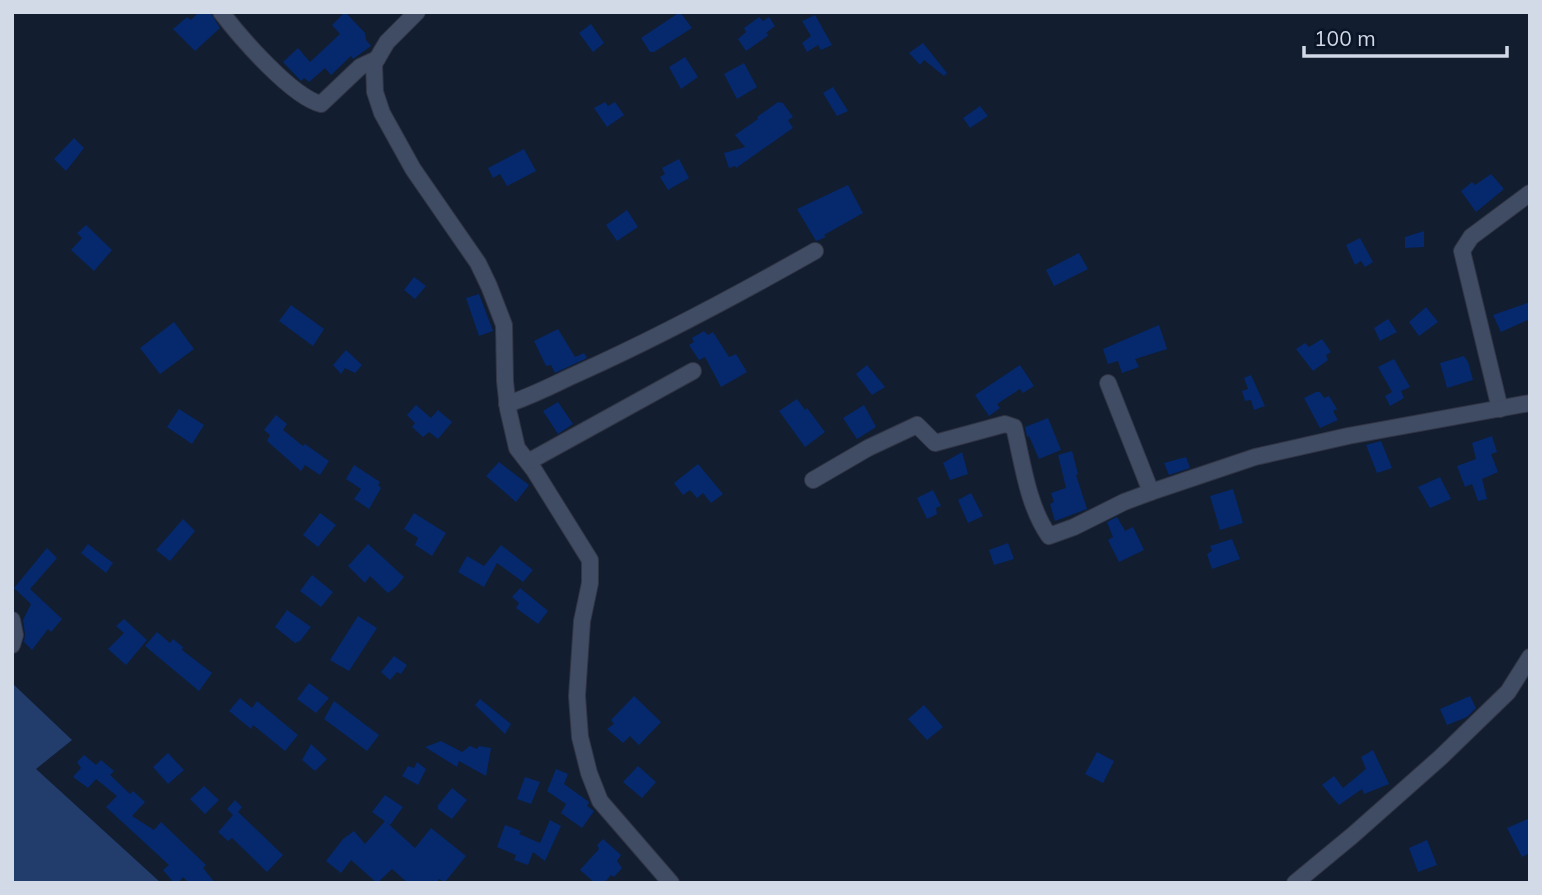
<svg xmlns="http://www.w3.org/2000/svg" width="1542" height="895" font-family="Mulish,sans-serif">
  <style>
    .green { fill: #223c6c }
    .building { fill: #05296c }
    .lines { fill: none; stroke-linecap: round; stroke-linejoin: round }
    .minor-casing { stroke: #303545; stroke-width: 18 }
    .minor { stroke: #404c63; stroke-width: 16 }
  </style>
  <rect width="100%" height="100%" fill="#121d30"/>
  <polygon class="green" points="13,684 72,740 36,769 161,883 12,883"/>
  <g class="building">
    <polygon points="199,12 210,12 220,28 195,51 173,29 187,17 191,20"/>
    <polygon points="345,12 365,33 366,40 371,46 353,59 351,56 331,75 325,68 309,82 304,78 301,81 283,62 298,48 310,62 340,34 332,25"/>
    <polygon points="680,12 692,28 654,52 650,52 641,38"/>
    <polygon points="815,15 832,45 821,50 818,45 807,52 802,43 811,36 802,21"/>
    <polygon points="759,17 763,21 769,17 775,26 766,33 769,35 746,51 738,39 746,32 744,28"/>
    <polygon points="591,24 604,43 593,52 579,33"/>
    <polygon points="923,43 947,73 944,76 924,60 920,65 909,53"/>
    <polygon points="685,57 698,77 681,89 669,67"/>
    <polygon points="744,63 757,87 737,99 724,74"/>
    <polygon points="833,87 848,111 837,116 823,93"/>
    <polygon points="605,102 608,106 615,102 624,115 607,127 594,108"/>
    <polygon points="778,102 783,103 793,117 788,120 793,128 736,168 735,166 729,168 724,153 745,147 735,135 758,119 757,117"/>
    <polygon points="980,106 988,116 970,128 963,118"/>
    <polygon points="74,138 84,148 66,171 54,159"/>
    <polygon points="524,149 536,171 507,186 500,174 493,178 488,168"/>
    <polygon points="679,159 689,178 668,190 660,177 665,174 662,168"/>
    <polygon points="1491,174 1504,189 1476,212 1461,191 1472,182 1475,185"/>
    <polygon points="848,185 863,213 824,235 826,237 816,241 797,209"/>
    <polygon points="627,210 638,227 617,241 606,225"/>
    <polygon points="86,225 112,250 94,271 71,250 82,238 77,233"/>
    <polygon points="1424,231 1424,247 1405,248 1405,237"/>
    <polygon points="1360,238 1373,262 1365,267 1361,261 1355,265 1346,245"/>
    <polygon points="1079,253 1088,269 1054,286 1046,270"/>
    <polygon points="414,277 426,286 415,299 404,290"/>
    <polygon points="479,294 493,331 479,336 466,298"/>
    <polygon points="1530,302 1530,319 1501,332 1493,315"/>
    <polygon points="291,305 324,329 313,346 279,321"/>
    <polygon points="1426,307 1438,322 1419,336 1409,322"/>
    <polygon points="1388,319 1397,332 1380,341 1374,328"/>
    <polygon points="174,322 194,349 160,374 140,348"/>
    <polygon points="1159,325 1167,349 1135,359 1139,367 1122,373 1118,361 1108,364 1103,349"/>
    <polygon points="558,329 575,357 584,353 587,358 555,373 551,365 546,366 534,341"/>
    <polygon points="704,331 708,335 713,332 729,357 736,354 747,372 721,387 705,357 699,360 689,345 694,342 692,338"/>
    <polygon points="1322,339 1331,352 1326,355 1328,360 1313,371 1296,349 1305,343 1309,347"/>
    <polygon points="346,350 362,365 355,373 345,368 341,374 333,365"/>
    <polygon points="1464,356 1468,362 1473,380 1447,388 1440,363"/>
    <polygon points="1394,359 1410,387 1401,391 1404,398 1390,406 1385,396 1392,392 1378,367"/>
    <polygon points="867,365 885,387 872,395 856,374"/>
    <polygon points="1020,365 1034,386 1023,393 1020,389 997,404 1000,408 989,416 975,395"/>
    <polygon points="1251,375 1265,406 1254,410 1251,400 1245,401 1242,391 1248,389 1244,378"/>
    <polygon points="1316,392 1320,392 1324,398 1329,396 1337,409 1333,411 1338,420 1320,428 1304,398"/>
    <polygon points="797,399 805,410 807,408 825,432 805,447 779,411"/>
    <polygon points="558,402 573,424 558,434 543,411"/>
    <polygon points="416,405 431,418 438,410 452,422 438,439 429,432 423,437 412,427 415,423 407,415"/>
    <polygon points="864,405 876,427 857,439 843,418"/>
    <polygon points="179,409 204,425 192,444 167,427"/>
    <polygon points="276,415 287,424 283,430 303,446 305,444 329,461 320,475 305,465 301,471 267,441 270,435 264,430"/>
    <polygon points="1048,418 1061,450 1039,459 1029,436 1027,437 1025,427"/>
    <polygon points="1492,436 1497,452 1491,454 1498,472 1482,479 1487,499 1478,501 1472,484 1465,487 1457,466 1476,459 1472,443"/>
    <polygon points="1381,441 1392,468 1377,473 1366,445"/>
    <polygon points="1072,451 1078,474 1076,475 1087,509 1055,521 1050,504 1054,502 1051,493 1066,488 1058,455"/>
    <polygon points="962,452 968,474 950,480 943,463"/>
    <polygon points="1186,457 1190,468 1169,475 1164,463"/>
    <polygon points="499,462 529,485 516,502 486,476"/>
    <polygon points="698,464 723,494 711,503 703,493 697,498 690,490 683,495 674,483"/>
    <polygon points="354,465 380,482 378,485 381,488 369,509 354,499 361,489 346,479"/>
    <polygon points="1440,477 1451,499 1430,508 1418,487"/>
    <polygon points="1233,489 1243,523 1220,530 1210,496"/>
    <polygon points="933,490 941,506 936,508 937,514 927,519 917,498"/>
    <polygon points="971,493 983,516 968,523 958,500"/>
    <polygon points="320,513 336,525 318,547 303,535"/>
    <polygon points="414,513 446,533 432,556 415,545 418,538 404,529"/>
    <polygon points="1117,517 1125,531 1133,527 1144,550 1119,562 1108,540 1113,537 1107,522"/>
    <polygon points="183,519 195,531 170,561 156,550"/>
    <polygon points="1232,539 1240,559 1212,569 1207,554 1212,551 1210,546"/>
    <polygon points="1008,543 1014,559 994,565 989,550"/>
    <polygon points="88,544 113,563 106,573 81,553"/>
    <polygon points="368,544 404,577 396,587 388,593 370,576 365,583 348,566"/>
    <polygon points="501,545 533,570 523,582 497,563 484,587 458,572 467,556 484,566"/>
    <polygon points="47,548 57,558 30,589 62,619 51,632 48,629 32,650 24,642 25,634 23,620 31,604 14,588"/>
    <polygon points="312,575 333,592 321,607 300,591"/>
    <polygon points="520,588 548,611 538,624 516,608 519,603 512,597"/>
    <polygon points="287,610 311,627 300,641 295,643 275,627"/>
    <polygon points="358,616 377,628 349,671 330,660"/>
    <polygon points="124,619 147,640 126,665 108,649 124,633 116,626"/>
    <polygon points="157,632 170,643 173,639 183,647 182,650 212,673 199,691 145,646"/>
    <polygon points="394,656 407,665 401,674 397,672 390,680 381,672"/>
    <polygon points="309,683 329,698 316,713 297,699"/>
    <polygon points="634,696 661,722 639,745 630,736 623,743 607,729 614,724 611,720"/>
    <polygon points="1470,696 1476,708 1467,717 1447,725 1440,709"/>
    <polygon points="240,698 252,708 257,701 298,735 285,751 253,725 251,729 229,711"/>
    <polygon points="480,699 511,724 505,734 475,705"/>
    <polygon points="334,701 379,735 367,751 324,719"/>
    <polygon points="924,705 943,727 927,740 908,719"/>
    <polygon points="441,741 462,752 470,746 477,749 479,746 491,748 486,776 459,761 457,767 425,747"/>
    <polygon points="311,744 327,759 315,771 302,760"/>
    <polygon points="1373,750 1389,784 1364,794 1362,789 1339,805 1322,785 1334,776 1343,788 1366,769 1361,757"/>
    <polygon points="1097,752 1114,761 1103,783 1085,774"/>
    <polygon points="168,753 184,770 168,784 153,767"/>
    <polygon points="84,755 96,765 101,760 114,771 110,775 130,794 133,791 145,802 132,816 154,830 161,822 206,865 203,868 215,883 189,883 183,877 178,883 174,883 163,870 169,865 106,807 117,796 96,779 88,788 73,777 81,768 77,762"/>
    <polygon points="417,762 426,769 418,785 402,776 408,766 414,768"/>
    <polygon points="638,766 656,782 642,798 623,782"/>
    <polygon points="556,769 568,774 564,784 589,802 587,806 594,811 582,828 561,813 566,804 547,791"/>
    <polygon points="525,777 540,782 531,804 517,799"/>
    <polygon points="204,786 219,800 205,814 190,799"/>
    <polygon points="452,788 467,800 452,819 438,809 438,805"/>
    <polygon points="385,795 403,807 390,825 372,812"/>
    <polygon points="235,800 242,807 238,812 283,855 267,872 232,838 228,841 218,832 233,815 227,809"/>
    <polygon points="1530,818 1530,853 1522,857 1507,828"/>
    <polygon points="550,820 561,826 545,861 533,852 528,865 514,860 516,855 497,847 505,825 521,831 519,834 540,843"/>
    <polygon points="385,821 415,848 431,828 466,856 445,882 439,879 436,883 408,883 392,869 377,883 351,860 341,873 326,861 343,839 354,831 365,844"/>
    <polygon points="603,839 621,855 617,861 622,868 614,877 611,875 604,883 595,883 580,870 599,849 597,845"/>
    <polygon points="1427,840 1437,865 1418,872 1409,848"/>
  </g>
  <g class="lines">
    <defs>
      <g id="minor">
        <path d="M221 12C240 37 292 97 321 104L360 67 377 59"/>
        <polyline points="417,12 387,42 374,64 375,92 382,113 413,169 478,263 489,286 504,325 505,381 508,409 517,448 534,470 590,560 590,583 582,621 577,696 580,737 589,773 600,801 671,883"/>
        <polyline points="1108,383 1151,492"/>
        <path d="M507 404C533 396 556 383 581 372 661 336 739 294 815 251"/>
        <polyline points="1500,409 1462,251 1471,237 1530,193"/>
        <polyline points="528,462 693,371"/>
        <path d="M813 480 868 448 917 425 935 443 1005 424 1014 427C1023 463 1027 504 1049 536L1074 527 1124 502 1151 492 1255 457 1348 436 1530 403"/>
        <polyline points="12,620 15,635 12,645"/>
        <polyline points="1295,883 1353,835 1441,757 1508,692 1530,657"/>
      </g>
    </defs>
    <use href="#minor" class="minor-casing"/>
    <use href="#minor" class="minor"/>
  </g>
  <rect width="1542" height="895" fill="none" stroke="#d2d9e7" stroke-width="28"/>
  <path d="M1304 46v10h203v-10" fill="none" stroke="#d2d9e7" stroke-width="3.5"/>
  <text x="1314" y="46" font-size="21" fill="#d2d9e7" stroke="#091426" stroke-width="5" paint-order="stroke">100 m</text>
</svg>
